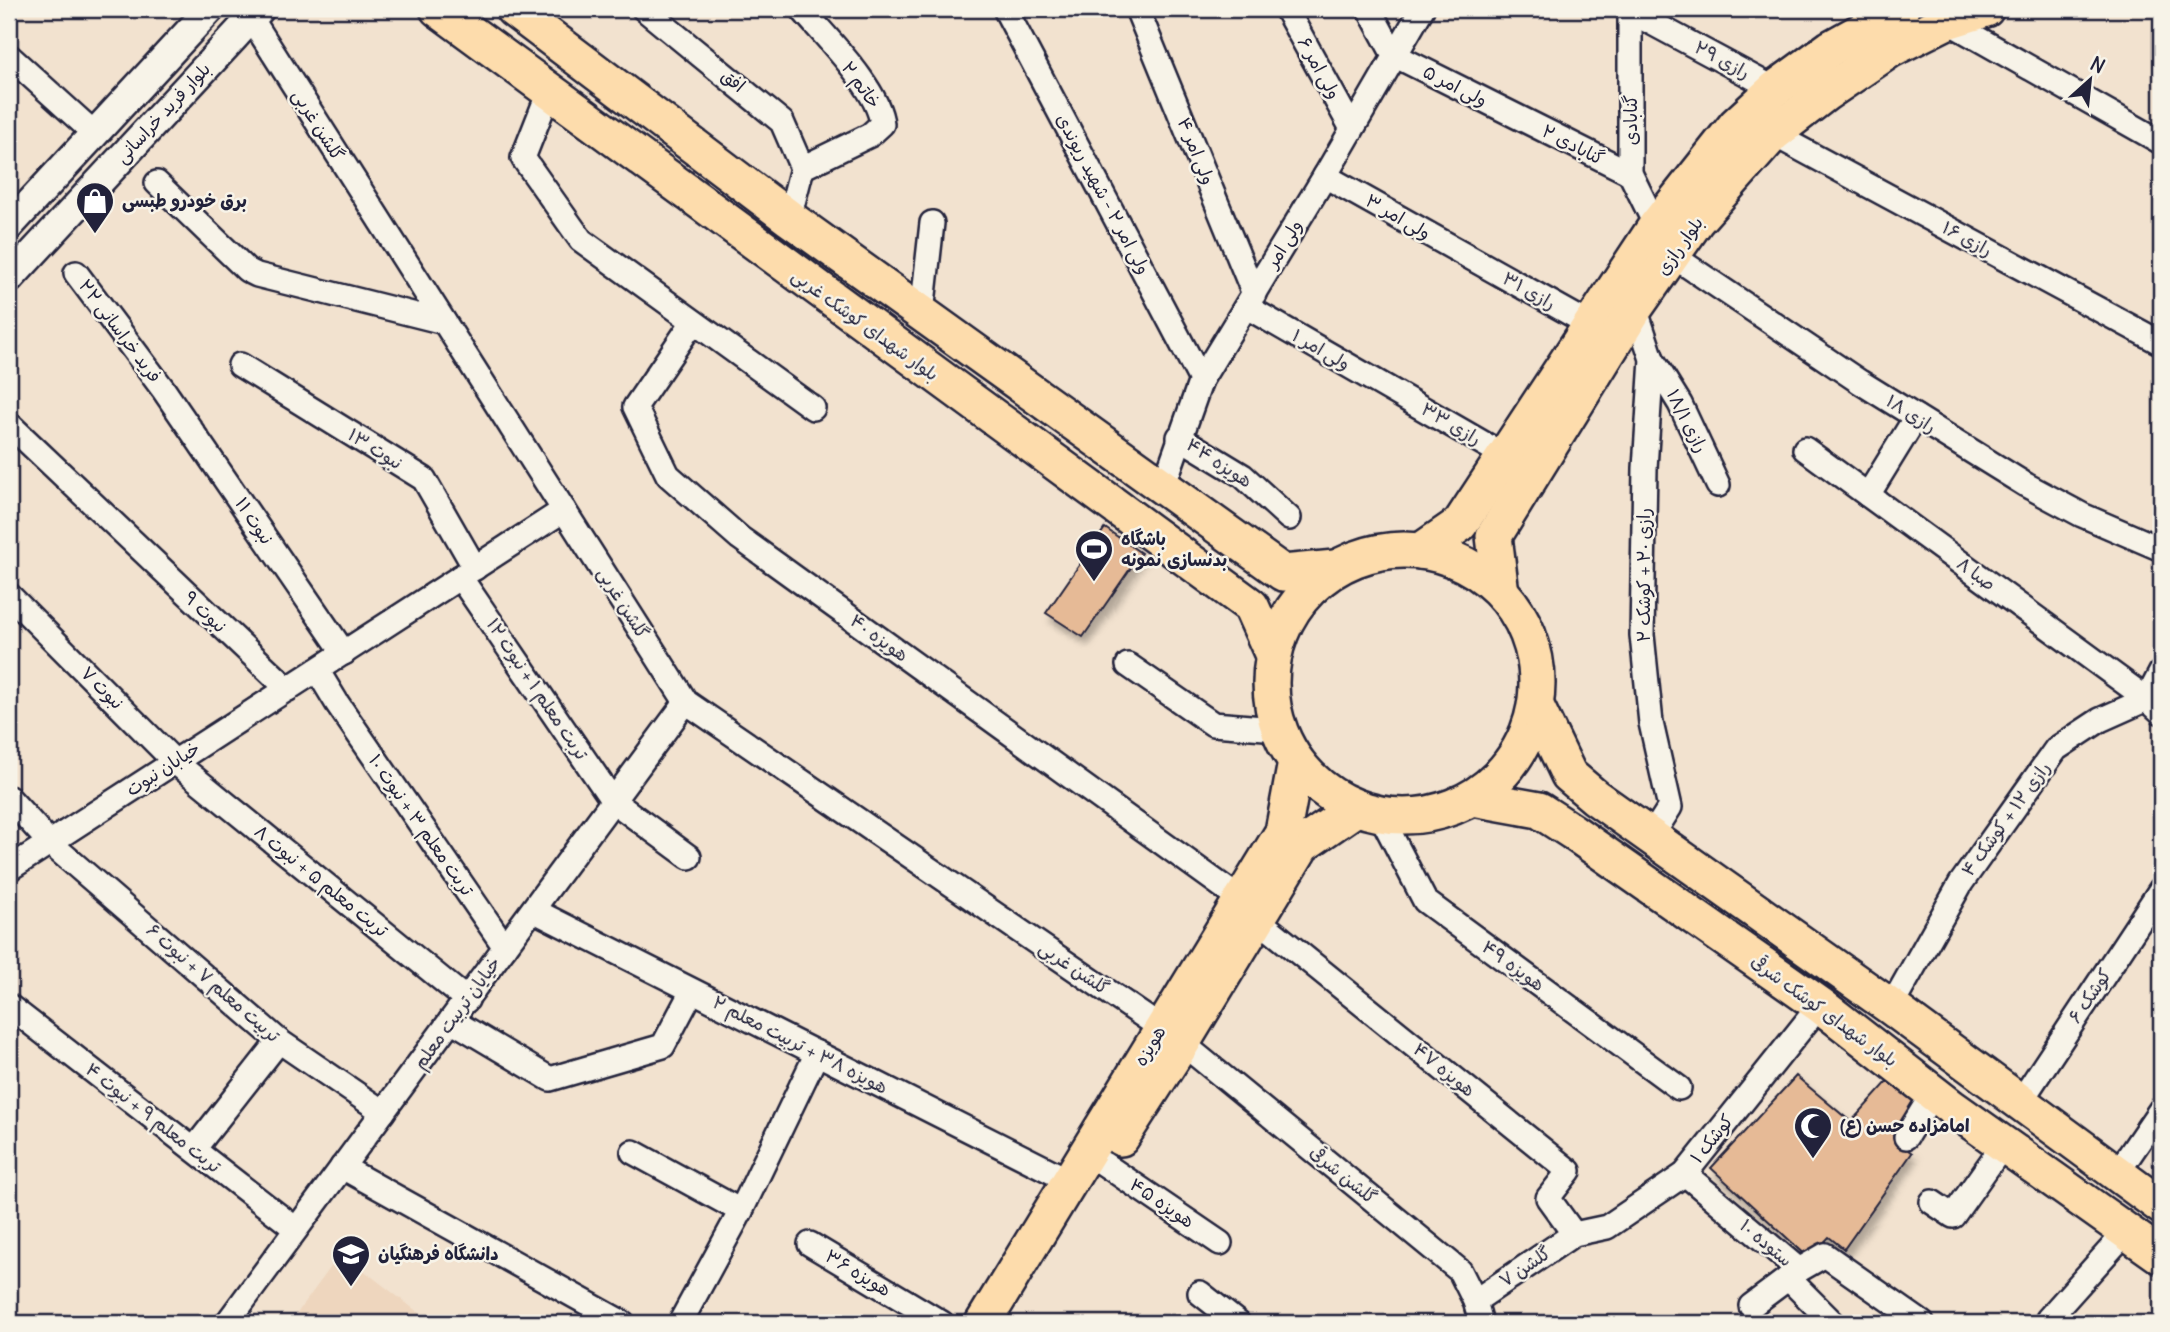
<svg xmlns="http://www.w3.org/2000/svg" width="2170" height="1332" font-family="Delius,'Playpen Sans Arabic',sans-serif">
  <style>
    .built { fill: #eed6be }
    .building { fill: #e6ba96; stroke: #22223b; stroke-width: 2; filter: url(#shadow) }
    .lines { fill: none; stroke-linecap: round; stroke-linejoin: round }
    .minor-casing { stroke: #22223b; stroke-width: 28 }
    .tertiary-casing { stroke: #22223b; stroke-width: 33 }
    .primary-casing { stroke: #22223b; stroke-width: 40 }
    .minor { stroke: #f7f3e8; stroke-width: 23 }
    .tertiary { stroke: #f7f3e8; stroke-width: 28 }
    .primary { stroke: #fddcac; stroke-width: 35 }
    .labels { text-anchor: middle; stroke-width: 5; stroke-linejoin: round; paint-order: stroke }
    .street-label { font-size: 18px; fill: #22223b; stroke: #f7f3e8 }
    .poi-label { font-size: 18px; font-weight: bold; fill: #22223b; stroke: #f7f3e8; text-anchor: start }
  </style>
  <defs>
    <filter id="shadow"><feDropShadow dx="4.5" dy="8" stdDeviation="3.5" flood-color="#0004"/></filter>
  </defs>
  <rect width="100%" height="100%" fill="#f2e2cf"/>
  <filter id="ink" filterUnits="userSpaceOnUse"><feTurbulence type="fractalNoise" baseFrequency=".0143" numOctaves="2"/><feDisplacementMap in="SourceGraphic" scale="14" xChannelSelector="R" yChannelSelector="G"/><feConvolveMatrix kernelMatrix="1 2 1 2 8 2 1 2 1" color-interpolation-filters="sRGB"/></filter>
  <g filter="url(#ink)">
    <polygon class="built" points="341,1253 432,1323 290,1323"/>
    <g class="building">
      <polygon points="1105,528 1141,553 1083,637 1046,613"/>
      <polygon points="1796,1076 1851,1122 1888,1081 1920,1106 1899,1143 1912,1153 1844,1249 1829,1237 1809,1258 1711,1168"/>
    </g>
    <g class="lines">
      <defs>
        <g id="minor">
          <polyline points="644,9 782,122 802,168"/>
          <path d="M802 9C825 37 879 89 882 124L870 135 802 168"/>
          <polyline points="1005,9 1201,380"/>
          <polyline points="1137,9 1254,294"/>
          <polyline points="1286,9 1351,127"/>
          <polyline points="1369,9 1394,55 1630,173"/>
          <polyline points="1626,9 1775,89"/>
          <polyline points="1630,9 1630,173 1656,226"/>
          <polyline points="251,18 686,702 1161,1028"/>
          <polyline points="1947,21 2161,142"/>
          <polyline points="9,56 95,134"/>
          <polyline points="549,92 523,158 581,240 813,408"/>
          <polyline points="1773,134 2161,343"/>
          <polyline points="1325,176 1589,324"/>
          <polyline points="157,183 247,270 257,275 444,322"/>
          <polyline points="789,218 802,168"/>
          <polyline points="1673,256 1860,382 2026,485 2082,515 2161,549"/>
          <polyline points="76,273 163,389 344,653"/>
          <polyline points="1247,307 1507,457"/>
          <polyline points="1635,308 1652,359 1645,468 1642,635 1651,723 1670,807 1651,837"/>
          <polyline points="922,313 932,223"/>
          <polyline points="693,322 635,407 668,475 740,538 1240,899"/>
          <polyline points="1652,359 1680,404 1718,485"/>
          <polyline points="240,365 424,479 475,568"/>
          <polyline points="9,424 288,689"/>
          <polyline points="1179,437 1243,476 1289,518"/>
          <polyline points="1805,449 2147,699 2161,712"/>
          <polyline points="1163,487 1201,380 1325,176 1422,9"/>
          <polyline points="1868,495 1916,417"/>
          <polyline points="460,577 613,801 689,857"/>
          <polyline points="9,595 175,762 467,1000"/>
          <polyline points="1128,665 1213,724 1278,729"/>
          <polyline points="317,670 337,703 505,947"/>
          <polyline points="9,798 50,843 279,1041 383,1112"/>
          <polyline points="1380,814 1425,901 1679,1088"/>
          <polyline points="9,869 564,510"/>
          <polyline points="533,910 1068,1180"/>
          <polyline points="1257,919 1569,1171 1548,1198 1574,1234"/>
          <polyline points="9,1006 296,1229"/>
          <polyline points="1891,1007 1961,883 2056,749 2100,720 2147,699 2161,672"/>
          <polyline points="451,1020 550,1079 663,1046 692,991"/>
          <polyline points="1182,1043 1460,1271 1475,1301 1481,1323"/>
          <polyline points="2019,1104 2161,889"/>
          <polyline points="1906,1137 1933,1093"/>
          <polyline points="194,1149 279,1041"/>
          <polyline points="633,1152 741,1211"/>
          <polyline points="1104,1164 1220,1243"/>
          <polyline points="342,1167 623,1323"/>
          <polyline points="1685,1174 1799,1270 1825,1255 1922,1323"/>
          <polyline points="2116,1175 2161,1109"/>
          <polyline points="1932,1202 1953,1216 2004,1144"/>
          <polyline points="810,1244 942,1323"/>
          <polyline points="1788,1278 1833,1323"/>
          <polyline points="1200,1293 1238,1323"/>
          <polyline points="1475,1301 1574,1234 1607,1227 1685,1174 1820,1005"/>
          <polyline points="1751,1306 1799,1270"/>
          <polyline points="2048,1319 2126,1232"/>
          <polyline points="227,1323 686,702"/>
          <polyline points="680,1323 741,1211 817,1053"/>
        </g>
        <g id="tertiary">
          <polyline points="9,226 210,9"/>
          <polyline points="9,279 260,9"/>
        </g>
        <g id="primary">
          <polyline points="438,9 1251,606 1273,655"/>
          <polyline points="513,9 789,218 1283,573 1335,568"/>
          <circle cx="1404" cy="683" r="133"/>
          <polyline points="1421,551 1460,524 1656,226 1736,125 1775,89 1831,48 1901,9"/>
          <polyline points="1500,585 1494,536 1635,308 1696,221 1773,134 1826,93 1891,49 1947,21 1986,9"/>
          <polyline points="1536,706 1569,775 1595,797 1891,1007 2161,1206"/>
          <polyline points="1473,798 1539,810 1573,832 1820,1005 1951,1107 2161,1256"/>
          <polyline points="1121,1138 1182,1043 1302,845 1356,808"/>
          <polyline points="983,1323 1283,832 1296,762"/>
        </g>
      </defs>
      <use href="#minor" class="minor-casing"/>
      <use href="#tertiary" class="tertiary-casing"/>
      <use href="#primary" class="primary-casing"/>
      <use href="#minor" class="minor"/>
      <use href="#tertiary" class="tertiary"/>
      <use href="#primary" class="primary"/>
    </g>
  </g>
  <defs>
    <symbol id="shop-pin" viewBox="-11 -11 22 30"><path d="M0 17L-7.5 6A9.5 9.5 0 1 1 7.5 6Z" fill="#22223b" stroke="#f7f3e8"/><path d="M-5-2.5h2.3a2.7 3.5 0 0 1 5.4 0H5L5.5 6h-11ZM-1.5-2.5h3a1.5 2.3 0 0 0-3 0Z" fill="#fff"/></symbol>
    <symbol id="stadium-pin" viewBox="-11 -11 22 30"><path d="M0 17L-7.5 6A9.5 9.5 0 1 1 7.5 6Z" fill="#22223b" stroke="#f7f3e8"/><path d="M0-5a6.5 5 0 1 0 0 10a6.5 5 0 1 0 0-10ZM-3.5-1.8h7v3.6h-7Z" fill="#fff"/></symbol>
    <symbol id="mosque-pin" viewBox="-11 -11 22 30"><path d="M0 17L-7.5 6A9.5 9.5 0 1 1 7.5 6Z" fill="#22223b" stroke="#f7f3e8"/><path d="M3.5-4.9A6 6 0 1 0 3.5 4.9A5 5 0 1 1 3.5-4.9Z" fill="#fff"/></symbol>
    <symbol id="university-pin" viewBox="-11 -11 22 30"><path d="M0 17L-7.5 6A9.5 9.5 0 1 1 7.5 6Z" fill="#22223b" stroke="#f7f3e8"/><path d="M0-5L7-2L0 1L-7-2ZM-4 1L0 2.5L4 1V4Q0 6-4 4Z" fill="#fff"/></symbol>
  </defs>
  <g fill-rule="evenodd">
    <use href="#shop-pin" x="73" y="179" width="44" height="60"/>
    <use href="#stadium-pin" x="1072" y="527" width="44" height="60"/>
    <use href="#mosque-pin" x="1791" y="1104" width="44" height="60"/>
    <use href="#university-pin" x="329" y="1232" width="44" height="60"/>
  </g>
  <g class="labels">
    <g class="street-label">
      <text transform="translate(1722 60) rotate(28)" y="6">رازی ۲۹</text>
      <text transform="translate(1319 68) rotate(61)" y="6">ولی امر ۶</text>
      <text transform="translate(733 81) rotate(39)" y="6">افق</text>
      <text transform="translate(861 85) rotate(54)" y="6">خاتم ۲</text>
      <text transform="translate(1455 86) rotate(27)" y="6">ولی امر ۵</text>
      <text transform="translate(163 113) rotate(-47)" y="6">بلوار فرید خراسانی</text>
      <text transform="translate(1631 120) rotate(-90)" y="6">گنابادی</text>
      <text transform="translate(318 125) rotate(58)" y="6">گلشن غربی</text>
      <text transform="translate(1573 145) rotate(27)" y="6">گنابادی ۲</text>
      <text transform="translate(1196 151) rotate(68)" y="6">ولی امر ۴</text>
      <text transform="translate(1103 194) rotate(62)" y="6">ولی امر ۲ - شهید ریوندی</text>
      <text transform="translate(1398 217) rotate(30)" y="6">ولی امر ۳</text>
      <text transform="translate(1967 239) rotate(28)" y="6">رازی ۱۶</text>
      <text transform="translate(1284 244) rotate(-59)" y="6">ولی امر</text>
      <text transform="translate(1680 246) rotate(-55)" y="6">بلوار رازی</text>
      <text transform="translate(1529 291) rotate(29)" y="6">رازی ۳۱</text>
      <text transform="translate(865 325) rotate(36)" y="6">بلوار شهدای کوشک غربی</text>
      <text transform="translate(120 331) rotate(53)" y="6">فرید خراسانی ۲۲</text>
      <text transform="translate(1321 350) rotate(30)" y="6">ولی امر ۱</text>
      <text transform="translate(1911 414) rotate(32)" y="6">رازی ۱۸</text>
      <text transform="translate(1687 421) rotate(63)" y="6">رازی ۱۸/۱</text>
      <text transform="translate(1451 424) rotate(30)" y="6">رازی ۳۳</text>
      <text transform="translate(375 449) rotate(32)" y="6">نبوت ۱۳</text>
      <text transform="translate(1219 463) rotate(33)" y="6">هویزه ۴۴</text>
      <text transform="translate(254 521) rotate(56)" y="6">نبوت ۱۱</text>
      <text transform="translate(1976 574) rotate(36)" y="6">صبا ۸</text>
      <text transform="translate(1644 575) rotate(-90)" y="6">رازی ۲۰ + کوشک ۲</text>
      <text transform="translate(623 603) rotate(58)" y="6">گلشن غربی</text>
      <text transform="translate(205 612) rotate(44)" y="6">نبوت ۹</text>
      <text transform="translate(879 638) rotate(36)" y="6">هویزه ۴۰</text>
      <text transform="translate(102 688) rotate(45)" y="6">نبوت ۷</text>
      <text transform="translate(537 689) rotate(56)" y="6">تربت معلم ۱ + نبوت ۱۲</text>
      <text transform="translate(163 769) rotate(-33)" y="6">خیابان نبوت</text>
      <text transform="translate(2006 819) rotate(-54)" y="6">رازی ۱۲ + کوشک ۴</text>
      <text transform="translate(421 825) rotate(55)" y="6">تربت معلم ۳ + نبوت ۱۰</text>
      <text transform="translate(321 881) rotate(39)" y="6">تربت معلم ۵ + نبوت ۸</text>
      <text transform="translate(1513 966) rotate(36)" y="6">هویزه ۴۹</text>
      <text transform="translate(1074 968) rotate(34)" y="6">گلشن غربی</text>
      <text transform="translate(213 983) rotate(41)" y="6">تربیت معلم ۷ + نبوت ۶</text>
      <text transform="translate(2090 996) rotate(-56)" y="6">کوشک ۶</text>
      <text transform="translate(1824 1011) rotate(36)" y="6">بلوار شهدای کوشک شرقی</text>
      <text transform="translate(457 1013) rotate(-54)" y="6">خیایان تربیت معلم</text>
      <text transform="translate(800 1045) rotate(27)" y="6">هویزه ۳۸ + تربیت معلم ۲</text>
      <text transform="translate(1150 1046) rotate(-59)" y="6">هویزه</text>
      <text transform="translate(1444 1070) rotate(39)" y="6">هویزه ۴۷</text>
      <text transform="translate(153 1118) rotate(38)" y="6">تربت معلم ۹ + نبوت ۴</text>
      <text transform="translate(1712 1139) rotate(-51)" y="6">کوشک ۱</text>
      <text transform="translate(1343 1175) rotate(39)" y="6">گلشن شرقی</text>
      <text transform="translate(1162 1203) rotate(34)" y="6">هویزه ۴۵</text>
      <text transform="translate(1766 1243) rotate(40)" y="6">ستوده ۱۰</text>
      <text transform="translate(1525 1267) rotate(-34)" y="6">گلشن ۷</text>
      <text transform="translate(858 1273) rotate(31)" y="6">هویزه ۳۶</text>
    </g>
    <g class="poi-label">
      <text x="122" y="207">برق خودرو طبسی</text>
      <text x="1121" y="545">باشگاه<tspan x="1121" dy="21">بدنسازی نمونه</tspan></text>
      <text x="1840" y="1132">امامزاده حسن (ع)</text>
      <text x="378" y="1260">دانشگاه فرهنگیان</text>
    </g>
  </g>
  <rect width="2170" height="1332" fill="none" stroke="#f7f3e8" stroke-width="35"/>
  <rect x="18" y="18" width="2135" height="1297" fill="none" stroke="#22223b" stroke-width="2.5" filter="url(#ink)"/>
  <g transform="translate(2090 80) rotate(27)" stroke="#f7f3e8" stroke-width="5" paint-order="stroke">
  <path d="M0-5L12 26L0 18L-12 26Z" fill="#22223b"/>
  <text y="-10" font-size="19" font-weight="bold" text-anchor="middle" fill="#22223b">N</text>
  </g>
</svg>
